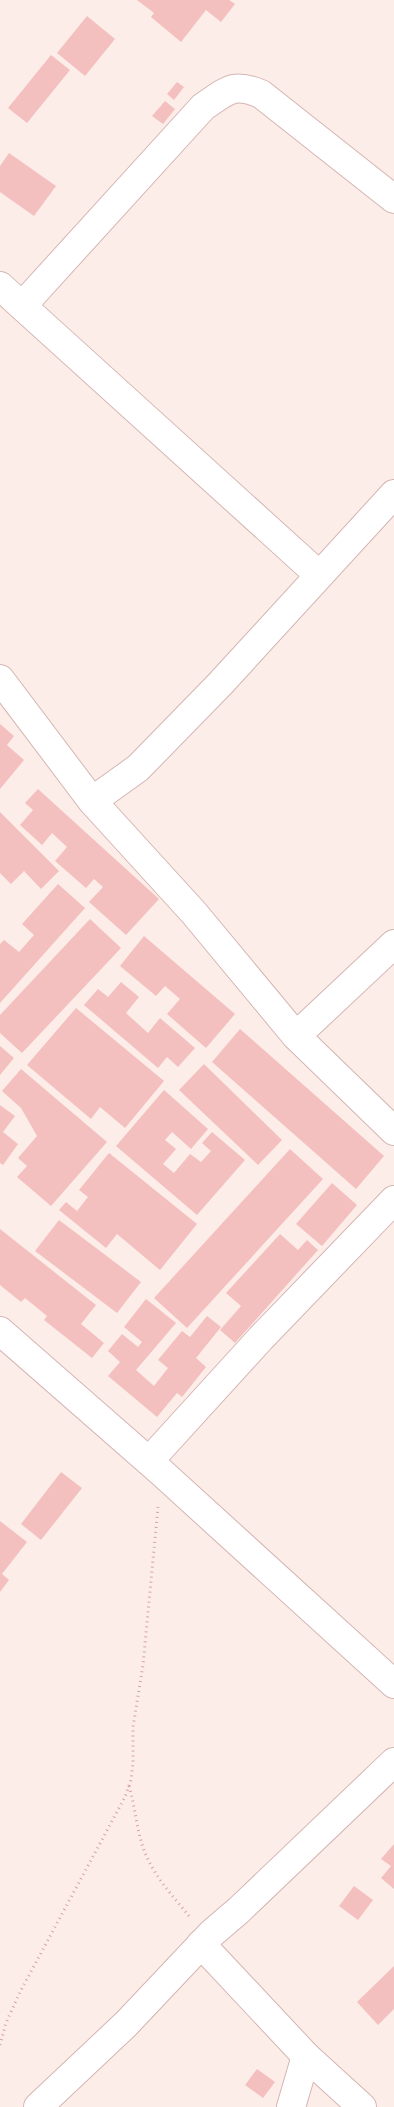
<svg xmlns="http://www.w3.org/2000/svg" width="394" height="2107" font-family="'Nunito Sans',sans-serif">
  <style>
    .building { fill: #f3c0bf }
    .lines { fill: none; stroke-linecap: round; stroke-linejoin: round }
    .minor-casing { stroke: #d4b5b3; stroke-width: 30 }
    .path { stroke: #d8a2a2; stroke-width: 3; stroke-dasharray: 1 4; stroke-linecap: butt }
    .minor { stroke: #fff; stroke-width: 28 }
  </style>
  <rect width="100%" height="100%" fill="#fdede8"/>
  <g class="building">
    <polygon points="137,0 229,0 235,4 221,22 206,10 181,42 151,17 154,13"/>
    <polygon points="87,16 115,39 85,76 57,53"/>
    <polygon points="51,55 70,70 27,123 8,108"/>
    <polygon points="177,82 184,87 174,100 167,94"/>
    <polygon points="165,101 175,109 163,124 152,116"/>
    <polygon points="9,153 56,186 34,216 0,192 0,166"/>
    <polygon points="0,724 14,736 7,745 24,760 0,789"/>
    <polygon points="38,789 159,899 126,935 89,902 103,887 94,879 86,888 55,861 67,847 52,833 42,845 20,825 33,810 25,803"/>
    <polygon points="0,812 59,871 41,889 24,871 11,884 0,873"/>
    <polygon points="58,884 85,908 0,1003 0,944 4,940 19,952 34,935 22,924"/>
    <polygon points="90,919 121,948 22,1053 0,1033 0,1015"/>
    <polygon points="144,936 235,1014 206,1048 167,1014 180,999 165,986 156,996 120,966"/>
    <polygon points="121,982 139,997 126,1013 148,1033 160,1018 195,1048 178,1067 167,1057 158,1068 84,1005 98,989 108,997"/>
    <polygon points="76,1008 164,1081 125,1128 100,1107 91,1119 27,1065"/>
    <polygon points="240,1029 384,1156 356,1189 212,1062"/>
    <polygon points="0,1046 14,1058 0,1075"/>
    <polygon points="204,1064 282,1140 258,1165 179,1090"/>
    <polygon points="21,1069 107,1142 51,1206 17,1177 27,1166 18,1158 37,1136 21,1108 2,1091"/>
    <polygon points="164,1090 208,1129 191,1149 172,1132 165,1140 176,1149 163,1164 174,1173 190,1154 201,1162 211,1151 202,1143 212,1132 245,1160 197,1215 116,1146"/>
    <polygon points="0,1105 15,1116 3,1132 18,1144 3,1165 0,1163"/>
    <polygon points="290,1149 323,1179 187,1328 154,1298"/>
    <polygon points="109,1153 197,1224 160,1270 117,1234 106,1248 59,1210 66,1202 77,1211 88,1197 79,1190"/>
    <polygon points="332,1183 357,1205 322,1246 296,1224"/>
    <polygon points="59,1220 141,1282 117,1313 35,1251"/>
    <polygon points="0,1229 96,1305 81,1324 104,1343 92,1358 44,1320 47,1316 25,1298 21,1302 0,1285"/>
    <polygon points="280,1234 298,1250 307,1240 318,1250 235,1343 220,1330 241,1306 226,1293"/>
    <polygon points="146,1299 176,1323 136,1370 154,1386 168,1368 158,1360 182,1331 190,1337 207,1316 221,1327 196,1358 206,1367 182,1397 177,1393 157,1417 108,1376 120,1362 108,1351 122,1334 138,1347 142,1342 124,1327"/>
    <polygon points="61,1472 82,1488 41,1540 21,1524"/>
    <polygon points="0,1521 27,1542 2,1574 9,1580 0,1592"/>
    <polygon points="394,1844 394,1889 381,1878 391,1866 381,1859"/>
    <polygon points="354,1886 373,1900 358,1920 339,1906"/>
    <polygon points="394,1966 394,2009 378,2025 357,2002"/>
    <polygon points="257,2069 275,2082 263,2098 245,2085"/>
  </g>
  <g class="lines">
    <defs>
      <g id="minor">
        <polyline points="0,286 319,575"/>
        <path d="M22 306 203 107C227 91 232 82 261 94L394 199"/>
        <polyline points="0,679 92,801 194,913 296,1036 394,1131"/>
        <polyline points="92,801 138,768 220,684 394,494"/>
        <polyline points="296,1036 394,944"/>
        <polyline points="0,1331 160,1471 394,1684"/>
        <polyline points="149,1461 261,1338 394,1200"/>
        <polyline points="201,1944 306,2056 362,2107"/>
        <polyline points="38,2107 126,2024 211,1934 239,1910 394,1762"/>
        <polyline points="291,2107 306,2056"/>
      </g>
    </defs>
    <use href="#minor" class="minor-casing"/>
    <g class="path">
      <path d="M129 1786C135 1806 136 1825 142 1844 150 1872 172 1895 189 1916"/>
      <polyline points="0,2045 6,2023 20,1992 125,1797 131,1780 133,1763 133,1727 143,1665 158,1507"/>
    </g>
    <use href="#minor" class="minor"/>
  </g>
</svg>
